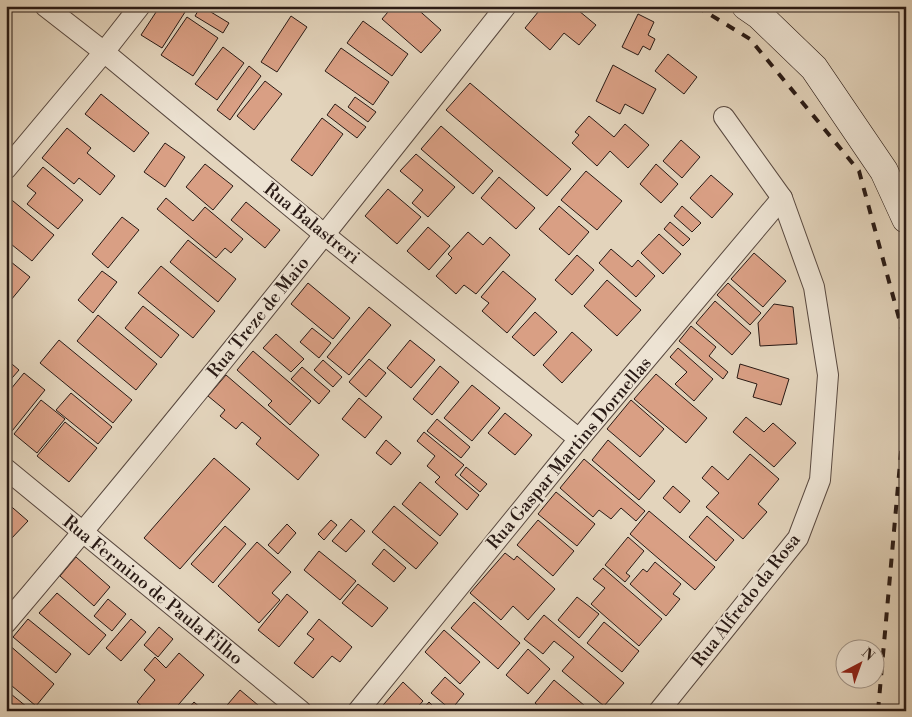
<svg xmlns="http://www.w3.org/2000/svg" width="912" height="717" font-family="'Libre Bodoni',serif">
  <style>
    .building { fill: #d99f84; stroke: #291a15 }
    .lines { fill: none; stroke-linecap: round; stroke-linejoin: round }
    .street-casing { stroke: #58483f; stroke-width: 22 }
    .secondary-casing { stroke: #291a15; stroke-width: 29 }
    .street { stroke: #ede3d3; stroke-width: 20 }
    .secondary { stroke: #ede3d3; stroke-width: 28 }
    .rail { stroke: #291a15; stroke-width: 4; stroke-dasharray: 9 9; stroke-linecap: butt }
    .labels { text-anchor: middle; stroke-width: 4; stroke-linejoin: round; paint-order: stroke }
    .street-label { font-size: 18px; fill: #291a15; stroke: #ede3d3 }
  </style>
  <rect width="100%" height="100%" fill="#e3d4bc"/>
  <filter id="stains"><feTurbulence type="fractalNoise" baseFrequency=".004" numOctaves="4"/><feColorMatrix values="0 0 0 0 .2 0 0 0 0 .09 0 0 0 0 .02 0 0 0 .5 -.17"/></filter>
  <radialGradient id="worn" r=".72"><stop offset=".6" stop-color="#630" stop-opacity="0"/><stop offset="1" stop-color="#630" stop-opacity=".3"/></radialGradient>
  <g class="building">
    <polygon points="160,6 183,6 187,9 162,48 141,35"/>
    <polygon points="201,6 229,23 223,33 195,16"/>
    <polygon points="393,6 414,6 441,30 421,53 382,19"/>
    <polygon points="543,6 573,6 596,25 579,45 564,33 550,50 525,28"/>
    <polygon points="638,14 654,22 648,35 655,39 650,50 643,46 638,55 622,47"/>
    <polygon points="291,16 307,27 277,72 261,62"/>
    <polygon points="187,17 218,38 193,76 161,55"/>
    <polygon points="363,21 408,54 392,76 347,43"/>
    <polygon points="223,47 244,63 217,100 195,84"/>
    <polygon points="341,48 389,82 373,105 325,71"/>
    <polygon points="668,54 697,77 684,94 655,71"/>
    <polygon points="613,65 656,89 643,114 625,104 620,114 596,101"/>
    <polygon points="249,66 261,76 230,120 217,110"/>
    <polygon points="265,81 282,94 254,130 237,116"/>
    <polygon points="470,83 571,169 547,196 446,110"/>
    <polygon points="101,94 149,133 134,152 85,114"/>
    <polygon points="355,97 376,112 368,122 348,107"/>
    <polygon points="335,104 366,127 357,138 327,115"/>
    <polygon points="589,116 614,137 625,124 649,145 628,168 610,151 597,166 572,143 579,135 575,132"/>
    <polygon points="322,118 343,134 312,176 291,160"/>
    <polygon points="441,126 493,171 473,194 421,149"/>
    <polygon points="67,128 91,148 87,153 115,176 100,195 79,178 74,184 42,158"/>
    <polygon points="681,140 700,157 682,178 663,161"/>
    <polygon points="165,143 185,157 165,187 144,172"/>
    <polygon points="416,154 455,187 428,217 412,203 423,190 400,171"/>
    <polygon points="205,164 233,186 213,210 186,187"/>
    <polygon points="656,164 678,184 661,203 640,184"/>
    <polygon points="43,167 83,200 58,229 27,204 36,193 27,186"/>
    <polygon points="586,171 622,201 597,230 561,200"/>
    <polygon points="711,175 733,194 712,218 690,198"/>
    <polygon points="499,177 535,208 516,229 481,198"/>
    <polygon points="388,189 421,217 397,244 365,216"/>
    <polygon points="7,196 54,235 32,261 6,240"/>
    <polygon points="166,198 193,221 205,207 243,239 231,253 225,248 216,258 157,209"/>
    <polygon points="246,202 280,230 265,248 231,220"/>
    <polygon points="559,206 589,232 569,255 539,229"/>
    <polygon points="682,206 701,223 692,232 674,216"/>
    <polygon points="122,217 139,230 108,268 92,254"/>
    <polygon points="670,222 690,239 683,246 664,229"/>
    <polygon points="428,227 450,246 429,270 407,251"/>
    <polygon points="468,232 483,245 490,237 510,255 476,294 464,285 456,294 436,276 452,258 448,254"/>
    <polygon points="659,234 681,254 663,274 641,253"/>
    <polygon points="188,240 236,279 218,302 170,262"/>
    <polygon points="611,249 632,267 638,260 655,276 636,297 599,263"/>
    <polygon points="754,253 786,281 763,307 731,279"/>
    <polygon points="577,255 594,270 572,295 555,280"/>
    <polygon points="6,258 30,277 6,306"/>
    <polygon points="161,266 215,311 193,338 138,293"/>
    <polygon points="102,271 117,282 93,313 78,300"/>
    <polygon points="503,271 536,299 507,333 482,311 489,303 481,297"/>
    <polygon points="607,280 641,310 617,336 584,306"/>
    <polygon points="308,283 350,318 333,339 291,304"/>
    <polygon points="728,283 761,313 750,325 717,295"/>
    <polygon points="715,301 751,333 732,355 696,323"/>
    <polygon points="774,304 793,307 797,344 760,346 758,323"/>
    <polygon points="143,306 179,335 161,358 125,328"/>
    <polygon points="369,307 391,325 349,375 327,357"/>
    <polygon points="535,312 557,332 534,356 512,337"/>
    <polygon points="98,315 157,364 136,390 77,341"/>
    <polygon points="691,326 716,347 709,356 728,372 723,379 679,341"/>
    <polygon points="312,328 331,343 319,358 300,342"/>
    <polygon points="572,332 592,350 562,383 543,365"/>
    <polygon points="276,334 304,359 291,372 263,348"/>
    <polygon points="59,340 132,400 113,423 40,363"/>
    <polygon points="410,340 435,360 411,388 387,368"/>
    <polygon points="678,348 713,379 694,401 675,384 687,372 670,357"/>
    <polygon points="253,351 311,401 290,425 268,405 272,401 237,370"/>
    <polygon points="6,359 19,370 6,385"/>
    <polygon points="369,359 386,373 366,397 349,382"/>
    <polygon points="323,360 342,377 333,387 314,370"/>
    <polygon points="740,364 789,379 781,405 753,397 757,384 737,378"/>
    <polygon points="440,366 459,382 432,415 413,399"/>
    <polygon points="302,367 330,391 319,404 291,379"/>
    <polygon points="24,373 45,390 12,431 6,426 6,395"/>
    <polygon points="656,374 707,418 686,443 634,399"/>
    <polygon points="226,375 319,455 298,480 256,444 261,438 242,422 236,429 220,416 225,410 208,396"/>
    <polygon points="472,385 500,408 472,441 444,418"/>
    <polygon points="71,393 112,427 98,444 56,410"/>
    <polygon points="359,398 382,417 365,438 342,419"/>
    <polygon points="41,400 65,419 37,453 14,434"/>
    <polygon points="631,400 664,429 640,457 607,429"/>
    <polygon points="505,413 532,435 515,455 488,433"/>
    <polygon points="746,417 764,432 773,423 796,443 774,467 733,432"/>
    <polygon points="437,419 470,447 461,458 427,431"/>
    <polygon points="65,422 97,448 69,482 37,456"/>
    <polygon points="424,432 464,465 455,475 479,495 467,510 435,482 440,477 427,466 435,456 417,441"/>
    <polygon points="386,440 401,453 391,465 376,453"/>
    <polygon points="608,440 655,481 639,500 592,460"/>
    <polygon points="750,454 779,479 758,504 767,512 743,539 706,507 719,493 702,478 712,466 728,480"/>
    <polygon points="214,458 250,489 180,569 144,538"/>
    <polygon points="584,459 645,511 636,521 621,508 611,519 599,510 593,517 560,488"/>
    <polygon points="466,467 487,484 480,492 460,475"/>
    <polygon points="420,482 458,514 440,536 402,504"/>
    <polygon points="673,486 690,501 680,513 663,498"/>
    <polygon points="556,492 595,524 577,546 538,514"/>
    <polygon points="6,502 28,521 10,540 6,537"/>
    <polygon points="394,506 438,543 416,569 372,532"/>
    <polygon points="649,511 715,567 695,590 630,534"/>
    <polygon points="707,516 734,540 716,561 689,537"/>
    <polygon points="351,519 365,531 346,552 332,541"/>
    <polygon points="331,520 337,525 324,540 318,534"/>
    <polygon points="538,520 574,551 553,576 517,545"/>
    <polygon points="287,524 296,533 278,554 268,545"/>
    <polygon points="225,526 246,544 213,583 191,564"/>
    <polygon points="628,537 644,551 626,573 630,576 625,582 605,565"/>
    <polygon points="257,542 291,572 272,593 280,600 259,623 218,586"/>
    <polygon points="384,549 406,568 394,582 372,564"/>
    <polygon points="319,551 356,581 340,600 304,570"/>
    <polygon points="505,553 514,560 517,556 555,589 528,620 513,606 501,620 470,593"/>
    <polygon points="76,557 110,587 94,606 60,576"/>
    <polygon points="655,562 681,584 673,594 680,599 666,616 630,584 643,569 647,572"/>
    <polygon points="603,568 662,619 639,646 591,604 605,588 593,579"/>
    <polygon points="358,584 388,608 372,627 342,603"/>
    <polygon points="57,593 106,635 89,655 39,613"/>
    <polygon points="287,594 308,612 279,647 258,630"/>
    <polygon points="577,597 599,614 579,638 558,620"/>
    <polygon points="108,599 126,614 112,631 94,616"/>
    <polygon points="474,602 520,643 498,669 451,628"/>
    <polygon points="544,615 624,683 604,706 562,671 574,657 554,641 543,654 524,639"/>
    <polygon points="28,619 71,654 56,673 13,637"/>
    <polygon points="131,619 146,632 121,661 106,648"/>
    <polygon points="319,619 352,647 340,662 332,656 313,678 294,663 314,639 307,634"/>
    <polygon points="604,622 639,651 622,672 587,643"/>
    <polygon points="159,627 173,639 158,657 144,645"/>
    <polygon points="444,630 480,662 460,684 425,652"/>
    <polygon points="8,644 54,684 36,706 6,681 6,646"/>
    <polygon points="528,649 550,669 528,694 506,675"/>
    <polygon points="179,653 204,675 173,711 147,711 137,702 155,680 144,670 155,657 166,668"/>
    <polygon points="445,677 464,694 451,710 431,693"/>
    <polygon points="554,680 591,711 544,711 535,703"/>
    <polygon points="403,682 423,701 414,711 378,711"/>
    <polygon points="6,690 32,711 6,711"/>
    <polygon points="240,690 265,711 222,711"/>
    <polygon points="194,702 204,711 186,711"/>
    <polygon points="429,702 438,711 421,711"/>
  </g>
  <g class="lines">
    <defs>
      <g id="street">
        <polyline points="45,6 104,52 325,235 579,439"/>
        <polyline points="6,169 104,52 140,6"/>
        <polyline points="6,469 301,711"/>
        <path d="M6 623C177 422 341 214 506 6"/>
        <polyline points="358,711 579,439 782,198"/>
        <polyline points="659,711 798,538 820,480 828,375 814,287 782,198 724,117"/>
      </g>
      <polyline id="secondary" points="746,6 759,15 814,68 884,171 906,219"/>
    </defs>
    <use href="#street" class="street-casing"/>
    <use href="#secondary" class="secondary-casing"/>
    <use href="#street" class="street"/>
    <use href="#secondary" class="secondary"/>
    <g class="rail">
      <polyline points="696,6 750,39 859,171 906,344"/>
      <polyline points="878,711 906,396"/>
    </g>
  </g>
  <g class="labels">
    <g class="street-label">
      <text transform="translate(312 223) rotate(39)" y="6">Rua Balastreri</text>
      <text transform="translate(258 317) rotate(-51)" y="6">Rua Treze de Maio</text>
      <text transform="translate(569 453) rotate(-50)" y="6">Rua Gaspar Martins Dornellas</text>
      <text transform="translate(153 590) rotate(39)" y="6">Rua Fermino de Paula Filho</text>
      <text transform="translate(746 600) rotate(-52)" y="6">Rua Alfredo da Rosa</text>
    </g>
  </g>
  <rect width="912" height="717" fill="none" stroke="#e3d4bc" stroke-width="25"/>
  <rect x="8" y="8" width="897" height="702" fill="none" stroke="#291a15" stroke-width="2.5"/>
  <rect x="12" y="12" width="887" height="692" fill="none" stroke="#291a15"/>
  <g transform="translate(860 664) rotate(41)"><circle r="24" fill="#ede3d3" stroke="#9f9387"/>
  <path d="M0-4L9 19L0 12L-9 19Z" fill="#8f2418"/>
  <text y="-8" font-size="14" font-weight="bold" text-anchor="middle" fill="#291a15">N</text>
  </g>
  <rect width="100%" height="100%" filter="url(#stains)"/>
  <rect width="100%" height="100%" fill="url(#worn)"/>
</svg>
